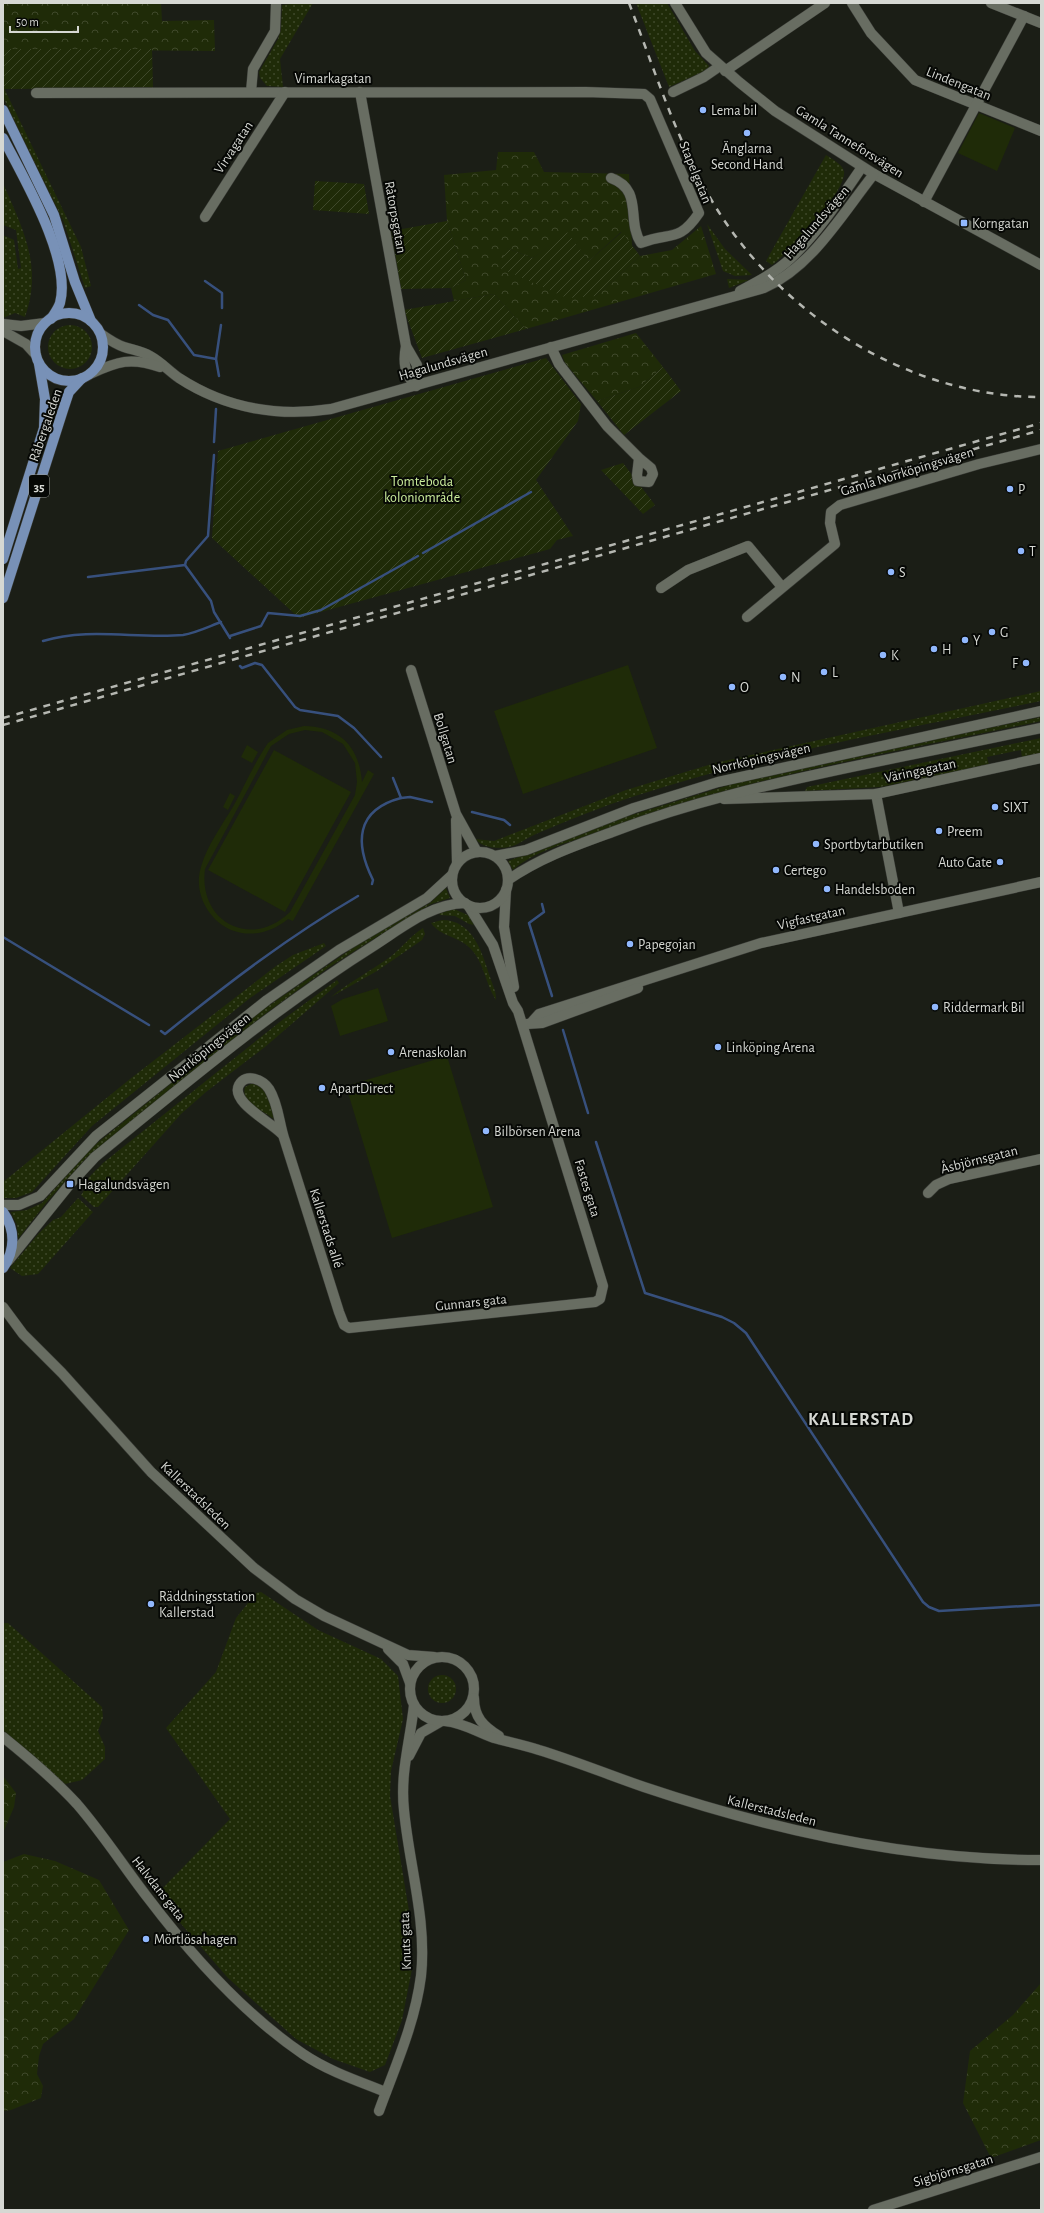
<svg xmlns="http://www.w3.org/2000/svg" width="1044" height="2213" font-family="'Alegreya Sans',sans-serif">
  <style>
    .grass { fill: url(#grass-dots) }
    .forest { fill: url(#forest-crowns) }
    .park { fill: #1f2b08; fill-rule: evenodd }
    .garden { fill: url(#garden-furrows) }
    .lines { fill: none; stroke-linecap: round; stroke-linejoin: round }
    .stream { stroke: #37507d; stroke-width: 2.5 }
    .minor-casing { stroke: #383a35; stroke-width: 11 }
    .tertiary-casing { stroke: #383a35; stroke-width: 11 }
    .secondary-casing { stroke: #383a35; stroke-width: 11 }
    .primary-casing { stroke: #383a35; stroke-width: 11 }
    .minor { stroke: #686d62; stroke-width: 10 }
    .tertiary { stroke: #686d62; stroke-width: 10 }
    .secondary { stroke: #686d62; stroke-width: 10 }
    .primary { stroke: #7891b7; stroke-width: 10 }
    .rail { stroke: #b5b7b1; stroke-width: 2.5; stroke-dasharray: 7 7; stroke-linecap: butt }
    .poi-dot { fill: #91b8fd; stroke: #060805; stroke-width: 1.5 }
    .labels { text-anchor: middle; stroke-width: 4; stroke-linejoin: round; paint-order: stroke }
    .shield { fill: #060805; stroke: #989a95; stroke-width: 1 }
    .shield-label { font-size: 13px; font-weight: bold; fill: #d6d8d3 }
    .street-label { font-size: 14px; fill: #d6d8d3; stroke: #060805 }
    .poi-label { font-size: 14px; fill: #d6d8d3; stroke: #060805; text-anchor: start }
    .park-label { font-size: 14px; fill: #ccee9d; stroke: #060805 }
    .district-label { font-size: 18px; font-weight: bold; letter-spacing: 1px; fill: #d6d8d3; stroke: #060805 }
  </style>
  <defs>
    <pattern id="grass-dots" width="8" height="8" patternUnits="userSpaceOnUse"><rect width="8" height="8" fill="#1f2b08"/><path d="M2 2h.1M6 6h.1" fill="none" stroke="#3f492b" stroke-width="1.8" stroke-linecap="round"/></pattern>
    <pattern id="forest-crowns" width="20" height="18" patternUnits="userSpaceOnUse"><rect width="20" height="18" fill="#1f2b08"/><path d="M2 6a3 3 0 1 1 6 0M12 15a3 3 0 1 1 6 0" fill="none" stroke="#3f492b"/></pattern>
    <pattern id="garden-furrows" width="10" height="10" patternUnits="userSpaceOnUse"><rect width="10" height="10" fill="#1f2b08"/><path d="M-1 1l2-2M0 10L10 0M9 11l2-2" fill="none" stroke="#3f492b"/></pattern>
  </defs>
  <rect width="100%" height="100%" fill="#1b1e16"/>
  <g class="grass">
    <polygon points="300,3 313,3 280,59 283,87 267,86 260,78 259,72 278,39 281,29 282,5"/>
    <polygon points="636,3 667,3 695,51 709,66 707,70 669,87"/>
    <polygon points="3,86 81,247 91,286 85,288 63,220 3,97"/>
    <path d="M826 155C832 159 842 164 844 171 848 190 788 253 772 265L766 261Z"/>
    <path d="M3 183C23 230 43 266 25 317L15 313 3 318V235L14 240 18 269 21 268 16 230 3 225Z"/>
    <polygon points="707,224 725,249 752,275 735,276 723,271"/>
    <polygon points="727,279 749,280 729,288"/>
    <circle cx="70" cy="347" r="22"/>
    <path d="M1041 691V701C905 729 767 753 635 796 601 807 568 820 536 834 526 838 519 845 509 847 498 849 483 848 475 839L494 841 626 790 715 763Z"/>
    <path d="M1041 717V721C891 753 739 778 595 833 568 843 534 851 513 870L508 861 625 817 752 778Z"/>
    <polygon points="1041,738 1041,754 1022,758 1021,750 987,757 989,765 880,787 805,791 807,787"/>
    <polygon points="446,888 450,898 431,904 375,938 328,968 265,1014 87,1157 46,1203 18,1239 17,1225 11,1212 27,1210 42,1203 91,1148 261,1011 360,943 430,903"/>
    <polygon points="454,909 470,916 475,925 469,924 455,916 440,915 439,912"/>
    <path d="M442 920C473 920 482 952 490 977 492 984 497 993 496 1000 485 983 484 962 470 948 458 936 441 937 431 923Z"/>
    <path d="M423 928 425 934 422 940 377 971 331 997C349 982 371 971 390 957 402 948 410 936 423 928Z"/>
    <polygon points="324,943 326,946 250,998 92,1126 32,1192 16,1198 3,1198 3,1182 130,1079 276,966 293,955"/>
    <path d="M337 980 339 983 265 1047 206 1092 181 1114 98 1207H94L81 1195C85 1190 84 1189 86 1183 88 1176 98 1169 103 1163L281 1021Z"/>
    <path d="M253 1083C270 1089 272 1106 276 1121 266 1111 240 1105 245 1087Z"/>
    <polygon points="78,1198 93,1212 38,1274 22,1276 10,1268 39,1233 53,1220 61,1217"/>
    <polygon points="261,1592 318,1630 381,1659 398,1676 403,1719 391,1771 390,1796 410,1917 412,1969 402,2020 385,2065 370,2072 333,2059 296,2039 228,1978 156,1895 230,1819 166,1728 216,1672 236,1618 256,1593"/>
    <polygon points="3,1623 8,1623 102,1707 103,1718 98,1731 105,1747 105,1759 82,1780 65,1784 3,1730"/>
    <circle cx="442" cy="1689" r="14"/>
  </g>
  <g class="forest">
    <polygon points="3,3 161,3 162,21 214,20 215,51 3,49"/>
    <polygon points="498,152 534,152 544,172 629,174 632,246 621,232 589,261 567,233 533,258 506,248 596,296 640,256 672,250 701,226 716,274 526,329 494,294 454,301 451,288 466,280 447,221 444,175 496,170"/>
    <polygon points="636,333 663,367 639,387 597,401 565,363 562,355"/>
    <polygon points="3,1776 16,1793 14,1807 3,1833"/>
    <polygon points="24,1854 55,1861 99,1880 129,1930 74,2019 43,2044 39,2056 37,2074 43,2086 41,2098 11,2110 3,2111 3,1862"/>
    <polygon points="1041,1983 1041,2140 991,2158 963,2103 970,2051 1013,2015"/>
  </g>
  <g class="park">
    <polygon points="979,113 1015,128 997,171 958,153"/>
    <polygon points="628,665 657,748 523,794 494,711"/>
    <path d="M304 726C340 727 359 746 362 782L368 770 374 774 293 921 288 919C272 932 252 938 231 930 208 920 193 892 201 867 207 845 223 824 234 805 245 785 255 762 268 743L287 730ZM305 730 322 732 343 744 355 763 357 782 355 795 290 912C251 950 198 922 205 869L271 746 289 734Z"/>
    <polygon points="247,745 258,752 252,763 241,757"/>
    <polygon points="274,750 351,792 285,912 208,870"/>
    <polygon points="230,793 235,796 228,810 223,807"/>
    <polygon points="378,988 388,1021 340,1036 331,1006 343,999"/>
    <polygon points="447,1056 493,1207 392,1238 346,1086"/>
  </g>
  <g class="garden">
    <polygon points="3,49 152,49 153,88 4,89"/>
    <polygon points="315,181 364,184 369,214 313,210"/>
    <polygon points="447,221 466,280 451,288 401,289 391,231"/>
    <polygon points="567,232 589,261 622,232 640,256 596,296 567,298 500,268 506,248 533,258"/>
    <polygon points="494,294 526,329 422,358 404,310"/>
    <polygon points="546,358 581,404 578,421 536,480 573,536 557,540 550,549 299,618 212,538 218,451"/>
    <polygon points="663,367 681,391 624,435 597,401 639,387"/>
    <polygon points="623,463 655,505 643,514 601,470"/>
  </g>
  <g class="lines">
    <g class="stream">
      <polyline points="205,281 222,293 222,308"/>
      <polyline points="139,305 153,315 168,320 194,355 216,359"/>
      <polyline points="219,376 216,359 221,325"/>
      <polyline points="214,442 216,409"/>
      <polyline points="214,455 208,536 186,561 185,565 211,601 214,612 230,638"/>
      <polyline points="423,553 531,492"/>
      <polyline points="88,577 185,565"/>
      <polyline points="230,636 261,626 268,613 300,616 321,610 418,556"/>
      <path d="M43 641C89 627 136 639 183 635 196 633 210 626 221 622"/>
      <polyline points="240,666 242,668 255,663 262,665 295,707 300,710 338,716 354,728 381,757"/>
      <polyline points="393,778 401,798 410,797 432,802"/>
      <polyline points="472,812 504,820 510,825"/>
      <path d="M372 884 373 880C355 844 355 810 401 798"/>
      <polyline points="542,904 544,912 529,923 552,996"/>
      <polyline points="3,937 149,1025"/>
      <polyline points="563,1030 588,1113"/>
      <path d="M161 1031 165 1034C228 983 288 937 358 896"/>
      <polyline points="596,1142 645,1293 722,1317 734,1323 746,1333 923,1602 929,1607 939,1611 1041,1605"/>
    </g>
    <defs>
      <g id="minor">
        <polyline points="852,3 871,33 915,80 1041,131"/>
        <polyline points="991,3 1041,23"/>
        <polyline points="725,71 825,3"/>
        <polyline points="251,92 253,69 275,31 276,3"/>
        <path d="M360 92 406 346C403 361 404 374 416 386"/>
        <polyline points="673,92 704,77 720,66"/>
        <path d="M36 93 586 92 644 94 650 99 699 213C678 244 670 231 641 243 626 221 644 190 611 178"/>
        <polyline points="924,202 1024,16"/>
        <polyline points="205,217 285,92"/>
        <polyline points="406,346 417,365 416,386"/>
        <polyline points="551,347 559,364 607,426 639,458 637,475 638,481 649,482 653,474 651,468 639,458"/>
        <polyline points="661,588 688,570 748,546 782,587"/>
        <polyline points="747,617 835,544 830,523 831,512 840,505 979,464 1041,449"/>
        <polyline points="411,670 456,814 477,852"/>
        <polyline points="876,794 899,913"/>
        <polyline points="724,799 876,794 1041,758"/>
        <polyline points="456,820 457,863"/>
        <polyline points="506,890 504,927 514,987"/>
        <polyline points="531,1023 539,1014 761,943 1041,882"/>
        <polyline points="527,1024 542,1023 638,988"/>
        <path d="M282 1134C271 1122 230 1102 239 1085 246 1072 263 1080 269 1089 279 1105 279 1125 285 1141 303 1198 321 1255 339 1312L344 1325 349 1328 595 1302 600 1299 603 1286 518 1011 513 1003 493 945 468 905"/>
        <polyline points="928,1193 936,1185 949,1179 1041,1159"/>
        <path d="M3 1737C29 1758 54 1779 77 1804 103 1834 124 1867 148 1898 192 1956 244 2014 303 2054 328 2071 358 2081 386 2092"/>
        <polyline points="409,1756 421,1733 440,1722"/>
        <path d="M379 2111C395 2067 415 2023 421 1976 427 1920 409 1865 404 1810 400 1773 410 1742 414 1705"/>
        <polyline points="873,2210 1041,2157"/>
      </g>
      <g id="tertiary">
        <polyline points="675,3 706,53 739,82 775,111 874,174 1041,265"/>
        <path d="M740 291C757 282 776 272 790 259 818 233 840 199 862 167"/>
        <polyline points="3,324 21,326 45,323"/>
        <polyline points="3,331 26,344 36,355"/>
        <path d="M101 334C108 339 115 344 124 347 133 350 142 351 150 356 161 362 169 371 179 378 225 408 278 417 331 409L764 288C812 267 842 214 874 174"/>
        <path d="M90 374C118 361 131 357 160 367"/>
      </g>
      <g id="secondary">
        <circle cx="480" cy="880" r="28"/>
        <polyline points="495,856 526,850 634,808 718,782 1041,711"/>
        <path d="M508 880C541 857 577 845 615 831 691 802 771 784 851 767 914 754 978 741 1041 728"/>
        <polyline points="3,1205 19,1205 40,1196 96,1136 267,1000 339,950 427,898 452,875"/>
        <path d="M8 1261 70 1184 95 1157C187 1082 275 1008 375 945 403 927 431 904 465 903"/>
        <polyline points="3,1307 23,1334 62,1373 151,1472 254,1568 295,1599 324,1616 408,1655 434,1657"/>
        <polyline points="388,1649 403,1664 410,1683"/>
        <circle cx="442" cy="1689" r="32"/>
        <path d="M474 1698C474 1717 483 1726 499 1736"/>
        <path d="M445 1721C464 1723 477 1732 494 1738 509 1742 524 1745 539 1750 575 1761 609 1775 644 1787 772 1830 906 1860 1041 1860"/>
      </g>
      <g id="primary">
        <polyline points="3,110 54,215 75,282 91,321"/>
        <path d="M3 138C23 177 72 259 60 303 58 309 54 314 51 319"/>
        <circle cx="69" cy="347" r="34"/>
        <polyline points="3,559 44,428 45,399 39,364"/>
        <polyline points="3,598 63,410 69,392 82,378"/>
        <path d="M3 1212C16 1230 15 1251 3 1268"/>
      </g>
    </defs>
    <use href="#minor" class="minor-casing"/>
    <use href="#tertiary" class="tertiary-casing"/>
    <use href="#secondary" class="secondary-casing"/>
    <use href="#primary" class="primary-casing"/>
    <use href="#minor" class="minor"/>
    <use href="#tertiary" class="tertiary"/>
    <use href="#secondary" class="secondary"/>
    <use href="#primary" class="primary"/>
    <g class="rail">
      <path d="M629 3C652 63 672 126 702 183 766 306 901 397 1041 397"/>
      <polyline points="3,718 1041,423"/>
      <polyline points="3,725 1041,430"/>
    </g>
  </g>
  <g class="poi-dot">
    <circle cx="703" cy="110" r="4"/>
    <circle cx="747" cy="133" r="4"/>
    <rect x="960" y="219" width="8" height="8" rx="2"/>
    <circle cx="1010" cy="489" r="4"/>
    <circle cx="1021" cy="551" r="4"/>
    <circle cx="891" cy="572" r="4"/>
    <circle cx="992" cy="632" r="4"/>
    <circle cx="965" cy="640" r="4"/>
    <circle cx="934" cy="649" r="4"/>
    <circle cx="883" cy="655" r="4"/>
    <circle cx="1026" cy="663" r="4"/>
    <circle cx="824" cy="672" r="4"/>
    <circle cx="783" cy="677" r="4"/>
    <circle cx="732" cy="687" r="4"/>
    <circle cx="995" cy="807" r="4"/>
    <circle cx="939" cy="831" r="4"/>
    <circle cx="816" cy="844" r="4"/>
    <circle cx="1000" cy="862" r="4"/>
    <circle cx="776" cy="870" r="4"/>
    <circle cx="827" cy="889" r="4"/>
    <circle cx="630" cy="944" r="4"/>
    <circle cx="935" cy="1007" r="4"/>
    <circle cx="718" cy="1047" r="4"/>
    <circle cx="391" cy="1052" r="4"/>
    <circle cx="322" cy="1088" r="4"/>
    <circle cx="486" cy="1131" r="4"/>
    <rect x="66" y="1180" width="8" height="8" rx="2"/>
    <circle cx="151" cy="1604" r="4"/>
    <circle cx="146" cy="1939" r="4"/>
  </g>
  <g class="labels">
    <rect class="shield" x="29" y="475" width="20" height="22" rx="3"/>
    <g class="shield-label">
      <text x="39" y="491">35</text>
    </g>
    <g class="street-label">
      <text x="333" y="83">Vimarkagatan</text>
      <text transform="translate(959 83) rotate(22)" y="5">Lindengatan</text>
      <text transform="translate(850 141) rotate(32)" y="5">Gamla Tanneforsvägen</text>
      <text transform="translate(233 147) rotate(-57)" y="5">Virvagatan</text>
      <text transform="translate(696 172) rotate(68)" y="5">Stapelgatan</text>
      <text transform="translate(396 217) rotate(80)" y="5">Råtorpsgatan</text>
      <text transform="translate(816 222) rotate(-49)" y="5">Hagalundsvägen</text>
      <text transform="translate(443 363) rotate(-16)" y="5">Hagalundsvägen</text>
      <text transform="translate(45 425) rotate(-71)" y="5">Råbergaleden</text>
      <text transform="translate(907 471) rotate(-17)" y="5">Gamla Norrköpingsvägen</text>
      <text transform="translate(446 738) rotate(73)" y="5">Bollgatan</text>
      <text transform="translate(761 758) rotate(-13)" y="5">Norrköpingsvägen</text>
      <text transform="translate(920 770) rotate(-12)" y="5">Väringagatan</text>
      <text transform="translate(811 917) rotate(-13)" y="5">Vigfastgatan</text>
      <text transform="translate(209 1047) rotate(-39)" y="5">Norrköpingsvägen</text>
      <text transform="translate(979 1159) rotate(-14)" y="5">Åsbjörnsgatan</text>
      <text transform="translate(588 1188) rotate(73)" y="5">Fastes gata</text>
      <text transform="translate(327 1228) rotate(72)" y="5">Kallerstads allé</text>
      <text transform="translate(471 1302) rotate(-6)" y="5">Gunnars gata</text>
      <text transform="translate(196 1495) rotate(44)" y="5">Kallerstadsleden</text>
      <text transform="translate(772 1810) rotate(14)" y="5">Kallerstadsleden</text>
      <text transform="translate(159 1888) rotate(52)" y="5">Halvdans gata</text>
      <text transform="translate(405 1941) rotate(-92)" y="5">Knuts gata</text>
      <text transform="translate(953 2170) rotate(-17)" y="5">Sigbjörnsgatan</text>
    </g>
    <g class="poi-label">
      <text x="711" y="115">Lema bil</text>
      <text x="747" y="153" text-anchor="middle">Änglarna<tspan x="747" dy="16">Second Hand</tspan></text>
      <text x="972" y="228">Korngatan</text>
      <text x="1018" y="494">P</text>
      <text x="1029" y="556">T</text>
      <text x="899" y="577">S</text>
      <text x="1000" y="637">G</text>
      <text x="973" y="645">Y</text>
      <text x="942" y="654">H</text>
      <text x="891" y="660">K</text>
      <text x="1018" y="668" text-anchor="end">F</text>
      <text x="832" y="677">L</text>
      <text x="791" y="682">N</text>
      <text x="740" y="692">O</text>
      <text x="1003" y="812">SIXT</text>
      <text x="947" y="836">Preem</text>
      <text x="824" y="849">Sportbytarbutiken</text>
      <text x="992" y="867" text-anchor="end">Auto Gate</text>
      <text x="784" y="875">Certego</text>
      <text x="835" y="894">Handelsboden</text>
      <text x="638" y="949">Papegojan</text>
      <text x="943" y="1012">Riddermark Bil</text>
      <text x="726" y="1052">Linköping Arena</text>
      <text x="399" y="1057">Arenaskolan</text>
      <text x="330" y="1093">ApartDirect</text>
      <text x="494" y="1136">Bilbörsen Arena</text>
      <text x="78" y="1189">Hagalundsvägen</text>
      <text x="159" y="1601">Räddningsstation<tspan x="159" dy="16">Kallerstad</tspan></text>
      <text x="154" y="1944">Mörtlösahagen</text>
    </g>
    <g class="park-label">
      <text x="422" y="486">Tomteboda<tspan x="422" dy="16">koloniområde</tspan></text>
    </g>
    <g class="district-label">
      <text x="861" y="1425">KALLERSTAD</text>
    </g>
  </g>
  <rect width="1044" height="2213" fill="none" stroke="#d6d8d3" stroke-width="8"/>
  <path d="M10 26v6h68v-6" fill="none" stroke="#d6d8d3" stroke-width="2"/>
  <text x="16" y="26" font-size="12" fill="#d6d8d3" stroke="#060805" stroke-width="3" paint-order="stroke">50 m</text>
</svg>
